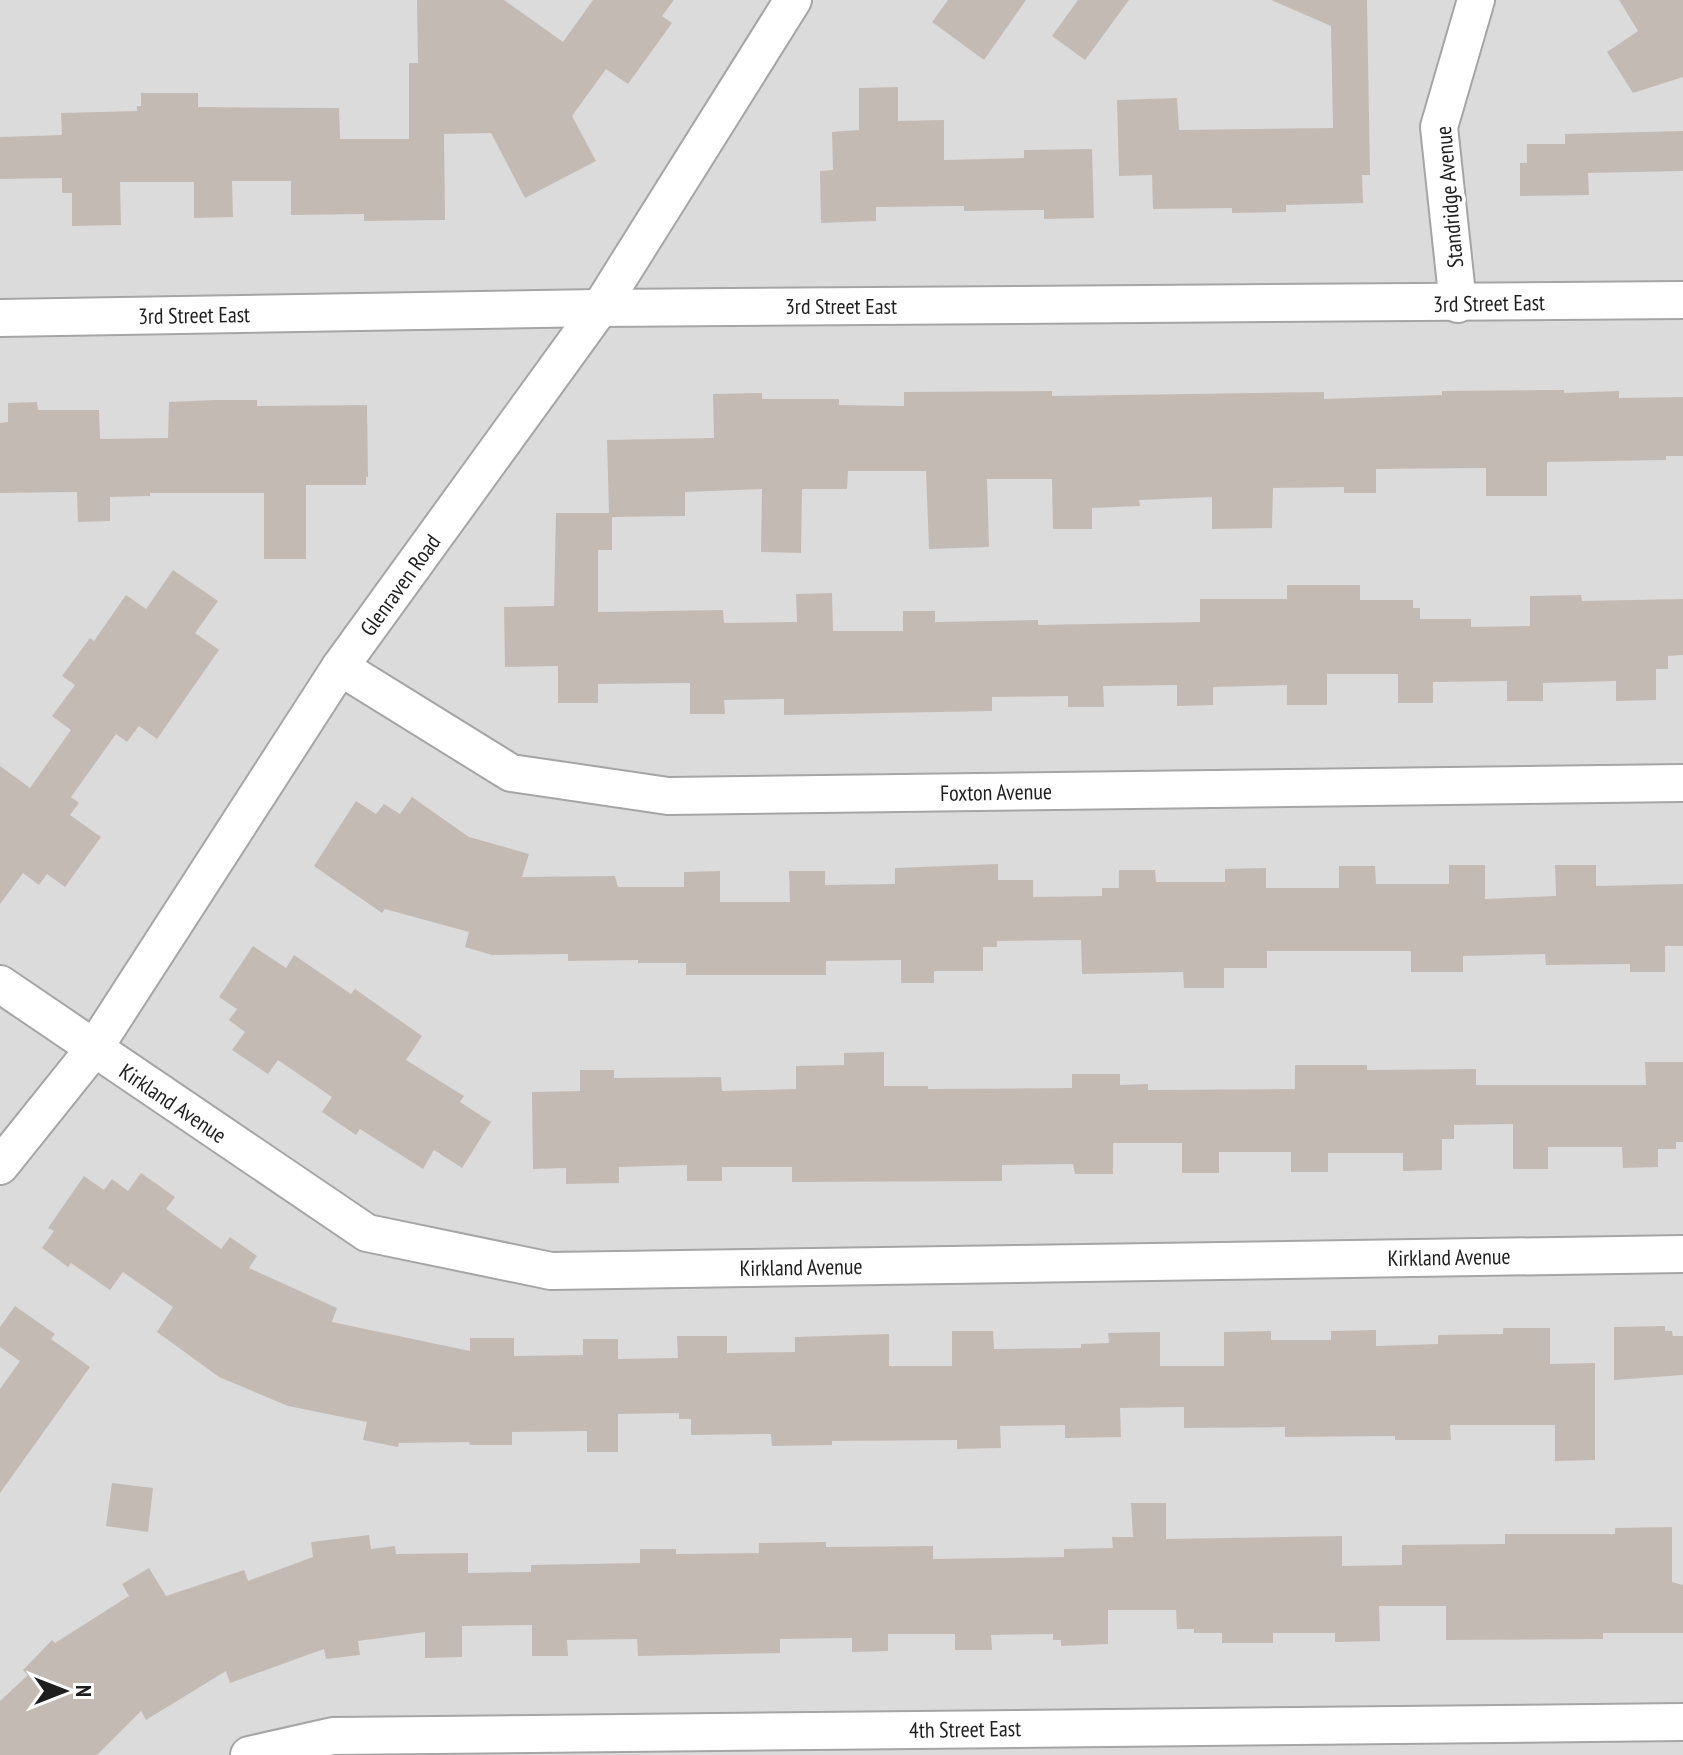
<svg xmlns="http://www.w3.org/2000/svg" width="1683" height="1755" font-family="'PT Sans Narrow',sans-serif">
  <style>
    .residential { fill: #dcdbdb }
    .building { fill: #c4bab4 }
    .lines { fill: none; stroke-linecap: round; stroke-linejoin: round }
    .street-casing { stroke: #a5a5a5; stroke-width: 40 }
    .street { stroke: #fff; stroke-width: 36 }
    .labels { text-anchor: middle; stroke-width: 8; stroke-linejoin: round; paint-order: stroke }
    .street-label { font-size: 22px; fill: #1e1e1e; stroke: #fff }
  </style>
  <rect width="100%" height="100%" fill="#efebe5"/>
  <rect class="residential" x="0" y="0" width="1683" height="1755"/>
  <g class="building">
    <polygon points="417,0 504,0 563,42 593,0 674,0 662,16 672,23 628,84 606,69 572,116 596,161 525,198 491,133 444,134 445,220 364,221 364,214 291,215 291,181 232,181 233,217 194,218 194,182 120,182 121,225 72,226 72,193 62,193 62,178 0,179 0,137 62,135 61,113 137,111 137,106 141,106 141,93 198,93 198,107 339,108 340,139 409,139 409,63 418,63"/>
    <polygon points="948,0 1026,0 984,60 932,22"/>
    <polygon points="1078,0 1129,0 1085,60 1052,36"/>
    <polygon points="1271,0 1367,0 1370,175 1362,175 1363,203 1286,205 1286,212 1232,213 1232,208 1153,209 1152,175 1119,176 1117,100 1177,98 1179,130 1333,128 1331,26"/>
    <polygon points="1619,0 1683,0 1683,77 1633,93 1607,52 1638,31"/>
    <polygon points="898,87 898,121 944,120 944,160 1024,158 1024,150 1092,149 1094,218 1044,219 1044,210 964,211 964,206 876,207 876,221 821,223 820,171 833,170 832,132 859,130 859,88"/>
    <polygon points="1683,131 1683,171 1588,173 1589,195 1520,196 1520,163 1527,163 1527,144 1565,144 1565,134"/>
    <polygon points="1564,390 1564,393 1619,391 1619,398 1683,397 1683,456 1666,456 1666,460 1547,462 1547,496 1486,496 1486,468 1376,469 1376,493 1344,493 1344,487 1273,488 1272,528 1212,529 1212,497 1139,500 1140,506 1092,508 1092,529 1053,529 1052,479 987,479 989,547 929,549 926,471 848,471 847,489 802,489 801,553 761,552 762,489 685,492 685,516 612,517 612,550 598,550 598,612 723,610 724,623 797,622 796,594 832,593 833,631 903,631 903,611 935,611 935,622 1038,620 1038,625 1200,622 1200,599 1287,599 1287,585 1360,585 1360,600 1413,600 1413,608 1420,608 1420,619 1471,619 1471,627 1530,626 1530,596 1581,595 1582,601 1683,599 1683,655 1668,656 1668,669 1656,669 1656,700 1616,701 1616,681 1543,683 1543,701 1507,701 1507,681 1433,682 1433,703 1398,703 1398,674 1327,674 1327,705 1287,705 1287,685 1213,687 1213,705 1177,706 1177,685 1103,686 1104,707 1068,707 1068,696 992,697 992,711 784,715 784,699 724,700 725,714 690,714 690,683 598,684 598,703 558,703 558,666 505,667 504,607 554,606 556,513 609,513 607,440 714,438 713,394 762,393 762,399 839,399 839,405 904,406 904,392 1052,391 1052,396 1324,392 1324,399 1442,395 1442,391"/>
    <polygon points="215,400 257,400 257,406 367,405 368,477 366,477 366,485 306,485 306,559 264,559 264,493 150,493 150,496 110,497 110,521 78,522 77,492 0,493 0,423 8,422 8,403 37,402 38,410 99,410 100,439 168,438 169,402"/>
    <polygon points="173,570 218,601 195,633 219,650 157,739 139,726 127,742 116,734 71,797 79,803 70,815 101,837 65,887 47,874 39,885 23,873 0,904 0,766 30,788 71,730 52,716 75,685 62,676 90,638 94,641 126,595 146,609"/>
    <polygon points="412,797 469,837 529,854 522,877 615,876 618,887 684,887 684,872 720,871 720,902 790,902 789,871 825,871 825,885 895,884 895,868 998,864 998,880 1033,880 1033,897 1102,896 1102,888 1119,888 1119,870 1155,870 1156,882 1225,882 1225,869 1266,868 1266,888 1339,888 1339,866 1375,866 1376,884 1449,884 1449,865 1485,865 1485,899 1556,896 1555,865 1596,865 1596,886 1683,884 1683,946 1665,946 1665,972 1630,972 1630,964 1546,965 1545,954 1463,956 1463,972 1411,972 1411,951 1267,951 1267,968 1224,968 1224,988 1184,988 1183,972 1082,974 1081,940 997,941 997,947 983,947 983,971 934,971 934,983 901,983 901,960 826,961 826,975 686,975 686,963 638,963 638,960 568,961 568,954 492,955 465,947 469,932 385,909 382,913 314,866 356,801 376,814 384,804 400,814"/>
    <polygon points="253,946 286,968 294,955 351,994 355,989 422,1036 406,1060 464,1096 460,1102 491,1122 462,1168 434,1150 423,1169 360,1129 356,1135 322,1112 332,1097 278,1060 268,1074 232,1050 245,1032 229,1020 237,1009 219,997"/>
    <polygon points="884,1052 884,1086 928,1086 928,1089 1072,1088 1072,1074 1120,1074 1120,1085 1148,1084 1148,1090 1295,1089 1295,1065 1367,1065 1367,1070 1476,1069 1476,1085 1646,1085 1645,1062 1683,1062 1683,1142 1676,1142 1676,1149 1658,1149 1658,1167 1623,1168 1622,1147 1548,1147 1548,1169 1513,1169 1513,1124 1454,1125 1454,1139 1442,1139 1442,1170 1403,1171 1403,1153 1328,1153 1328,1172 1291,1172 1291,1152 1219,1152 1219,1173 1182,1173 1182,1143 1113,1143 1113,1174 1075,1174 1073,1164 1002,1165 1002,1181 792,1182 792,1167 722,1167 722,1181 687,1181 687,1165 619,1167 619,1183 566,1184 566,1168 533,1169 532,1092 580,1091 580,1070 614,1070 614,1078 721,1077 722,1091 796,1089 796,1066 844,1065 844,1053"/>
    <polygon points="141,1173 175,1197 166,1209 221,1249 230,1237 257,1256 249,1268 337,1308 332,1322 470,1351 470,1338 514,1338 514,1356 583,1355 583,1339 618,1339 618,1359 678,1358 677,1336 727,1336 727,1353 795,1352 795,1337 889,1334 889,1366 952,1366 952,1331 993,1331 994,1349 1081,1348 1081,1344 1109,1343 1108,1333 1160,1332 1160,1366 1224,1366 1224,1332 1271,1331 1271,1340 1331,1340 1331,1331 1376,1330 1376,1346 1438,1344 1438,1335 1503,1334 1503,1328 1550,1328 1550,1364 1595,1363 1595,1460 1555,1461 1555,1425 1450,1425 1451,1440 1395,1440 1395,1436 1285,1437 1285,1427 1184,1428 1184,1407 1120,1408 1121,1437 1065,1438 1065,1425 1000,1426 1001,1448 957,1449 957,1440 832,1441 832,1445 772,1446 771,1434 691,1435 691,1419 679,1419 679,1413 618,1414 618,1452 587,1452 587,1431 512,1432 512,1445 470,1445 469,1442 399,1443 398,1447 363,1440 367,1422 288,1406 219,1377 157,1332 173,1307 123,1272 110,1290 71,1263 68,1267 42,1248 54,1231 48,1228 84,1176 104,1190 112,1179 128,1191"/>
    <polygon points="15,1306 55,1334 51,1339 90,1367 0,1493 0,1389 20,1361 0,1347 0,1327"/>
    <polygon points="1665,1326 1665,1331 1672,1331 1673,1336 1683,1336 1683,1375 1614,1380 1614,1327"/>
    <polygon points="112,1483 153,1488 148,1532 106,1526"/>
    <polygon points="1131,1503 1166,1503 1166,1539 1342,1536 1342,1566 1402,1565 1402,1545 1505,1544 1505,1534 1615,1534 1615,1528 1672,1527 1672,1582 1683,1585 1683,1633 1603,1633 1603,1639 1446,1640 1446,1606 1379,1606 1380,1641 1335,1642 1335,1633 1273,1633 1273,1643 1222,1643 1222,1633 1194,1633 1194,1629 1177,1629 1176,1610 1108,1610 1108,1644 1061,1646 1061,1640 1053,1640 1053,1634 991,1635 992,1650 955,1650 955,1634 888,1634 888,1651 852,1652 852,1638 780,1639 780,1653 638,1656 637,1639 567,1640 568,1656 532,1656 532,1625 462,1626 462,1657 425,1658 425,1632 358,1641 360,1655 326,1659 324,1649 230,1683 226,1671 146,1720 141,1711 97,1755 0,1755 0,1701 28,1675 23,1670 52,1640 55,1643 129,1596 122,1584 149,1568 166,1596 244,1570 248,1581 313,1557 311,1542 369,1535 371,1549 395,1546 396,1554 468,1553 468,1573 531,1572 531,1565 640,1563 640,1549 676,1549 676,1554 759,1553 759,1543 826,1542 826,1547 933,1546 933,1559 1064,1557 1064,1549 1113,1548 1112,1537 1133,1537"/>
  </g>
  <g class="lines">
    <defs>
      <g id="street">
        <polyline points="1458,304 1439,127 1476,0"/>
        <polyline points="0,318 600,308 1683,300"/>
        <polyline points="340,667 511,773 668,796 1683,783"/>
        <polyline points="0,984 367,1233 551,1271 1683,1254"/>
        <polyline points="0,1166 93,1050 340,667 600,308 793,0"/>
        <polyline points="249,1755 333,1736 1683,1722"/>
      </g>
    </defs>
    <use href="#street" class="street-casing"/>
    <use href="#street" class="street"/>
  </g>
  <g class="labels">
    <g class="street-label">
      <text transform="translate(1449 197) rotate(-95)" y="8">Standridge Avenue</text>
      <text transform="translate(1489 303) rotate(-1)" y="8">3rd Street East</text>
      <text x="841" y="314">3rd Street East</text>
      <text transform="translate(194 315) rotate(-1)" y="8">3rd Street East</text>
      <text transform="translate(400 585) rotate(-54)" y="8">Glenraven Road</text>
      <text transform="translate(996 792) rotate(-1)" y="8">Foxton Avenue</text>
      <text transform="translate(173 1103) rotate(34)" y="8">Kirkland Avenue</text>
      <text transform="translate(1449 1257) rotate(-1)" y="8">Kirkland Avenue</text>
      <text transform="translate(801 1267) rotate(-1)" y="8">Kirkland Avenue</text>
      <text transform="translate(965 1729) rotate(-1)" y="8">4th Street East</text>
    </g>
  </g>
  <g transform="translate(64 1691) rotate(90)" stroke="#ffffff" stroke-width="6" paint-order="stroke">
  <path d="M0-6L14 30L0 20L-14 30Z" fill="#1e1e1e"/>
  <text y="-12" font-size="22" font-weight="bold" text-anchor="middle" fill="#1e1e1e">N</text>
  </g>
</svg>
